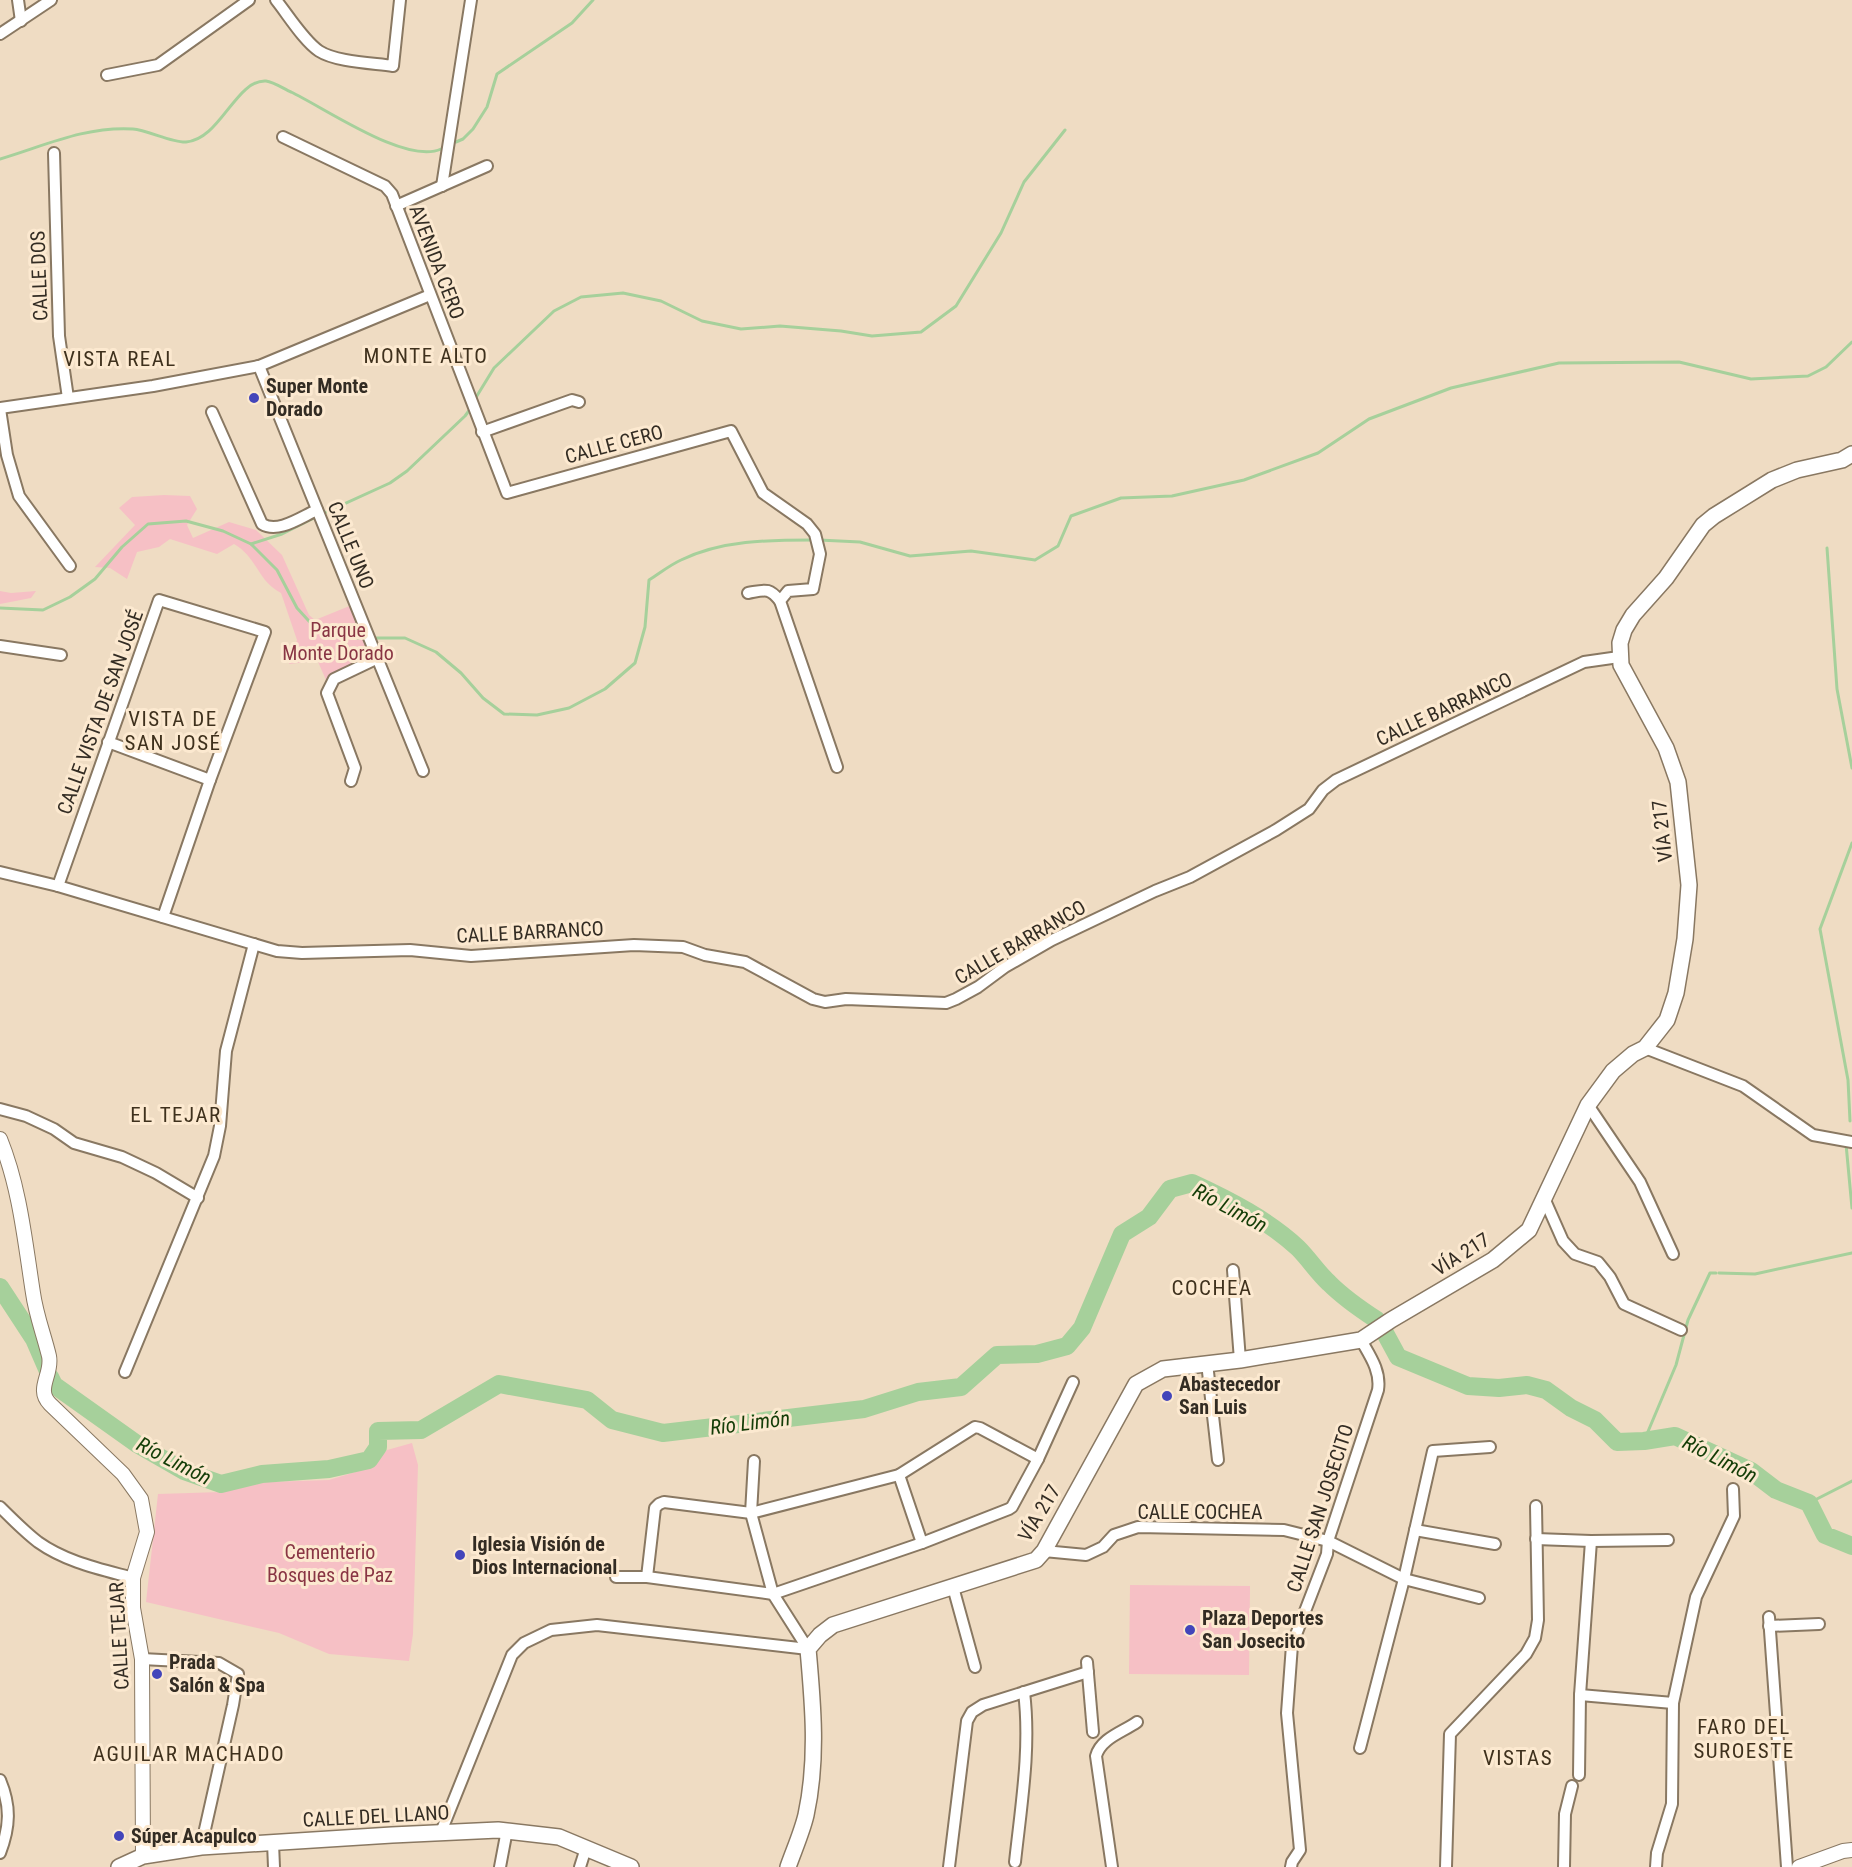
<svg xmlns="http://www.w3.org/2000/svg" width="1852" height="1867" font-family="'Roboto Condensed',sans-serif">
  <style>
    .green { fill: #f6c0c5 }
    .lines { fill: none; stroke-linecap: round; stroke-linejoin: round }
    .stream { stroke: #a6d09b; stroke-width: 3 }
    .river { stroke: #a6d09b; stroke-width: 18 }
    .minor-casing { stroke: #897862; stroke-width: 14 }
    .tertiary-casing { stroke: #897862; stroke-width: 16 }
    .secondary-casing { stroke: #897862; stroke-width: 18 }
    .minor { stroke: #fff; stroke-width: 10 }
    .tertiary { stroke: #fff; stroke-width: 14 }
    .secondary { stroke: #fff; stroke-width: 15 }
    .poi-dot { fill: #4345ba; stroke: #fce9d0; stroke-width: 2 }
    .labels { text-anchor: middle; stroke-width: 6; stroke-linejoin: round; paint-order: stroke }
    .street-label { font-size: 20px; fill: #332c23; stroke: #fce9d0 }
    .poi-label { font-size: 20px; font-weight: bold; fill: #332c23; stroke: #fce9d0; text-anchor: start }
    .park-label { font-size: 20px; fill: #893544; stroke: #fce9d0 }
    .neighbourhood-label { font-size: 21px; letter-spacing: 1.5px; fill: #3f311d; stroke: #fce9d0 }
    .water-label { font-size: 21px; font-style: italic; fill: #143d07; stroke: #fce9d0 }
  </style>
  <rect width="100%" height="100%" fill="#efdcc3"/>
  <g class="green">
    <path d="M164 495 190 496 197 509 187 525 193 538 229 522 256 530 282 555 309 615 315 620 352 605 371 655 368 660 326 680 315 655 307 662 289 664 297 640 281 593C257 581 258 558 234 544L217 554 170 539 159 547 137 552 127 579 110 568 95 567 135 525 119 508 132 497Z"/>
    <polygon points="0,591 11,593 36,591 31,598 0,604"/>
    <polygon points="412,1443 418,1465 413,1634 409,1661 329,1654 279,1633 146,1602 158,1494 221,1492 267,1482 329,1480 372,1467 387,1450"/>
    <polygon points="1130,1585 1250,1586 1249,1675 1129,1674"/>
  </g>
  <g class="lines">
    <g class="stream">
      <polyline points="456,142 463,139 473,129 487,107 497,74 572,23 593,0"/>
      <path d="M0 159C44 146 85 126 133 129 147 130 173 143 186 142 220 140 236 79 266 81 274 82 284 89 291 92 325 108 406 165 441 149"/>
      <polyline points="475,399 494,368 554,311 581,297 623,293 661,301 702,321 741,329 780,326 841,331 872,336 921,332 956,306 1001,233 1024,182 1065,130"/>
      <polyline points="322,514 390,483 407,471 465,416 471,408"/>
      <polyline points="819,540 860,542 910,556 971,551 1035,560 1058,546 1071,516 1121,498 1172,496 1244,480 1318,453 1369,419 1451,388 1559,363 1679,362 1751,379 1808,376 1826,367 1852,342"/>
      <polyline points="251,544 282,534 316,517"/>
      <polyline points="1827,548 1837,689 1852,768"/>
      <path d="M0 608 43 610 70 597 95 579 122 547 148 524 186 521 223 531 251 544 277 570 297 608 318 631 356 638H405L436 652 461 673 483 698 504 714 537 715 569 708 605 689 635 663 645 627 649 580C660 573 670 565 681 560 722 540 768 540 813 540"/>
      <polyline points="1850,1121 1848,1080 1820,929 1852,843"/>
      <polyline points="1846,1144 1852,1208"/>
      <polyline points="1719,1273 1755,1274 1852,1253"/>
      <polyline points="1644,1441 1676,1365 1688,1320 1710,1273 1716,1273"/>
      <polyline points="1809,1503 1852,1481"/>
    </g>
    <g class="river">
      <polyline points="0,1287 34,1339 47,1369"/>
      <polyline points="1385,1333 1398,1357 1468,1386 1499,1388 1527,1385 1546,1390 1571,1408 1595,1420 1617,1442 1644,1441 1675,1436 1751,1471 1776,1490 1809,1503 1825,1535 1852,1546"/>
      <path d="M50 1377 54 1385 137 1444 184 1471 221 1484 262 1474 329 1469 369 1460 378 1447V1431L421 1430 499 1384 587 1400 612 1420 663 1433 864 1409 918 1392 961 1387 997 1355 1037 1354 1067 1346 1082 1328 1122 1234 1149 1217 1170 1189 1192 1183C1229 1200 1268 1220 1298 1248 1309 1259 1318 1273 1329 1283 1343 1297 1360 1309 1377 1320"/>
    </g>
    <defs>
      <g id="minor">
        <polyline points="18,0 21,21"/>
        <path d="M276 0C288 15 304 41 319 51 336 62 373 63 393 66L400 0"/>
        <polyline points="0,34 51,0"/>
        <polyline points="107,75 158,65 249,0"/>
        <polyline points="283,137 385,186 392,194 507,493 731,431 763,493 807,524 815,534 820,554 813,589 788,591 780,601 837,767"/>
        <polyline points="54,153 59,336 68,398"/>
        <polyline points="442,186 471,0"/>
        <polyline points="396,206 487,166"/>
        <polyline points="259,366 423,771"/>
        <polyline points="0,408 153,386 259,366 430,295"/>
        <polyline points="0,409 7,455 19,496 70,566"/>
        <path d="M212 412 262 524C278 534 301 517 317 510"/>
        <polyline points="482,432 572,400 579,402"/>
        <path d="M748 593C765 590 769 587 780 601"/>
        <polyline points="0,646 61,655"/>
        <polyline points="108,742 210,780"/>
        <polyline points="351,781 355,768 327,693 334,679 378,658"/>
        <polyline points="0,872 58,886 277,951 302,953 410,950 471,956 634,945 683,947 705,955 745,962 813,999 825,1002 846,999 946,1003 956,999 978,987 1005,967 1052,940 1155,891 1190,877 1276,830 1309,809 1323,790 1336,780 1584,662 1619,657"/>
        <polyline points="58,886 159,600 265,632 210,780 163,917"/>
        <polyline points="1645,1048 1743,1086 1813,1135 1852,1142"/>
        <polyline points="1588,1105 1640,1182 1673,1254"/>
        <polyline points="0,1109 26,1116 54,1129 74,1143 122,1157 156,1173 198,1198"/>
        <polyline points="1544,1198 1563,1241 1575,1254 1598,1262 1610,1277 1624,1304 1681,1330"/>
        <polyline points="1233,1270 1240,1360"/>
        <polyline points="1207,1363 1218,1460"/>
        <polyline points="125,1372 214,1156 220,1126 226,1051 254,944"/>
        <polyline points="754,1461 751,1513 773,1594 808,1649"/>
        <polyline points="899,1475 922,1543"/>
        <path d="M0 1507C12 1519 25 1532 38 1542 66 1562 100 1569 133 1578"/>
        <polyline points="1415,1530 1495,1544"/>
        <polyline points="1536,1539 1591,1541 1668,1540"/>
        <polyline points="1044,1551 1086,1555 1103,1547 1114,1535 1138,1527 1284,1530 1328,1541 1404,1579 1479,1598"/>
        <polyline points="616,1577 647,1577 773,1594 922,1543 1009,1509 1012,1507 1038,1459 1073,1382"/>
        <polyline points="647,1577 655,1508 659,1504 664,1502 751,1513 899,1475 975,1427 980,1428 1038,1459"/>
        <polyline points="953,1587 975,1667"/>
        <polyline points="1769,1617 1787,1867"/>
        <polyline points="1769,1626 1819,1624"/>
        <polyline points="142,1659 219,1663 238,1674 233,1705 201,1847"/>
        <polyline points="1087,1662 1093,1732"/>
        <polyline points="1580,1695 1673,1703 1696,1597 1734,1516 1733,1489"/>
        <polyline points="1360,1748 1404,1579 1433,1451 1490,1447"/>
        <polyline points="1579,1775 1580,1695 1591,1541"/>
        <path d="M0 1780C11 1806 10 1827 0 1853"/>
        <polyline points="441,1832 512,1655 524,1643 551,1630 597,1625 808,1649"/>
        <polyline points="273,1843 274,1867"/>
        <path d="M1015 1862C1021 1806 1031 1748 1024 1692"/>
        <polyline points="500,1867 507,1830"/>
        <polyline points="580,1867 586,1848"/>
        <polyline points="949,1867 967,1721 972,1712 983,1705 1088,1672"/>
        <path d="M1112 1867 1096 1756C1101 1738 1123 1732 1137 1722"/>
        <path d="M1291 1867 1292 1862 1300 1850 1287 1713 1292 1645 1327 1554 1328 1541 1378 1390C1381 1371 1370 1356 1361 1340"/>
        <polyline points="1446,1867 1450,1734 1526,1654 1535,1638 1538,1620 1536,1506"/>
        <polyline points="1564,1867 1565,1814 1572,1786"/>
        <polyline points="1656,1867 1657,1853 1672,1804 1673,1703"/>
      </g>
      <g id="tertiary">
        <path d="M0 1139C20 1188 25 1242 33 1293 36 1315 44 1335 49 1356 53 1374 35 1389 50 1404L123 1474 141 1499 147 1532 133 1578V1608L142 1659 143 1856"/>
        <polyline points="1799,1867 1843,1851 1852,1850"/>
      </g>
      <g id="secondary">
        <polyline points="119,1867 143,1856 201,1847 392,1835 498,1830 559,1837 631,1867"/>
        <path d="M788 1867C794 1850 802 1832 806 1815 818 1760 813 1704 808 1649L820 1635 833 1625 1036 1560 1044 1551 1136 1384 1163 1369 1240 1360 1361 1340 1391 1320 1493 1260 1529 1230 1588 1105 1613 1071 1633 1054 1645 1048 1667 1020 1676 993 1685 939 1689 885 1678 782 1666 748 1621 665 1620 643 1624 630 1633 615 1666 578 1703 525 1714 516 1772 480 1797 470 1842 460 1852 454"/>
      </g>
    </defs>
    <use href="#minor" class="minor-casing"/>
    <use href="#tertiary" class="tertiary-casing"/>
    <use href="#secondary" class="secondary-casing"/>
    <use href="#minor" class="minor"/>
    <use href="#tertiary" class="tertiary"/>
    <use href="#secondary" class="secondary"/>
  </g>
  <g class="poi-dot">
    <circle cx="254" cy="398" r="6"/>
    <circle cx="1167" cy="1396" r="6"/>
    <circle cx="460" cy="1555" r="6"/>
    <circle cx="1190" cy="1630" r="6"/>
    <circle cx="157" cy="1674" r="6"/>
    <circle cx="119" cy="1836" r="6"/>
  </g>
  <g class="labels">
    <g class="street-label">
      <text transform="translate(437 262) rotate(69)" y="7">AVENIDA CERO</text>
      <text transform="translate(39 276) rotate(-92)" y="7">CALLE DOS</text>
      <text transform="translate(614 444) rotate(-15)" y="7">CALLE CERO</text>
      <text transform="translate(351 545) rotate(68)" y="7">CALLE UNO</text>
      <text transform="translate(1444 709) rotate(-25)" y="7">CALLE BARRANCO</text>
      <text transform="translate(100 712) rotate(-70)" y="7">CALLE VISTA DE SAN JOSÉ</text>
      <text transform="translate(1662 831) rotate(-96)" y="7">VÍA 217</text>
      <text transform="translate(530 932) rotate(-3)" y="7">CALLE BARRANCO</text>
      <text transform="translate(1020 942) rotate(-30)" y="7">CALLE BARRANCO</text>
      <text transform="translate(1461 1254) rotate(-32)" y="7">VÍA 217</text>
      <text transform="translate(1320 1508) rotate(-72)" y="7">CALLE SAN JOSECITO</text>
      <text x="1200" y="1519">CALLE COCHEA</text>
      <text transform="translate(1039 1513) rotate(-59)" y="7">VÍA 217</text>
      <text transform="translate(119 1636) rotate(-93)" y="7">CALLE TEJAR</text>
      <text transform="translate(376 1816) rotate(-3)" y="7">CALLE DEL LLANO</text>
    </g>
    <g class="poi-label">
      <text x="266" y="393">Super Monte<tspan x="266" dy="23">Dorado</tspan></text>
      <text x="1179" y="1391">Abastecedor<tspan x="1179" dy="23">San Luis</tspan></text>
      <text x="472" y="1551">Iglesia Visión de<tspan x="472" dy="23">Dios Internacional</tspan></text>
      <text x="1202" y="1625">Plaza Deportes<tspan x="1202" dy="23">San Josecito</tspan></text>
      <text x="169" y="1669">Prada<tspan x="169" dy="23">Salón &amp; Spa</tspan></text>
      <text x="131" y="1843">Súper Acapulco</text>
    </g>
    <g class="park-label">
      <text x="338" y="637">Parque<tspan x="338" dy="23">Monte Dorado</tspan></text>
      <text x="330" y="1559">Cementerio<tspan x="330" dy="23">Bosques de Paz</tspan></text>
    </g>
    <g class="neighbourhood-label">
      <text x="426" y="363">MONTE ALTO</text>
      <text x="120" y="366">VISTA REAL</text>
      <text x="173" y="726">VISTA DE<tspan x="173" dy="24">SAN JOSÉ</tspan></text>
      <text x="176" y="1122">EL TEJAR</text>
      <text x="1212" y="1295">COCHEA</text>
      <text x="1744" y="1734">FARO DEL<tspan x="1744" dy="24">SUROESTE</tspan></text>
      <text x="189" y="1761">AGUILAR MACHADO</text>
      <text x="1518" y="1765">VISTAS</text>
    </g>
    <g class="water-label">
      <text transform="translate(1230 1208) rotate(28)" y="7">Río Limón</text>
      <text transform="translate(750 1423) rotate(-7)" y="7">Río Limón</text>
      <text transform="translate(1720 1459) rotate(27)" y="7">Río Limón</text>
      <text transform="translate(174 1461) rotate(27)" y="7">Río Limón</text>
    </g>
  </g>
</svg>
